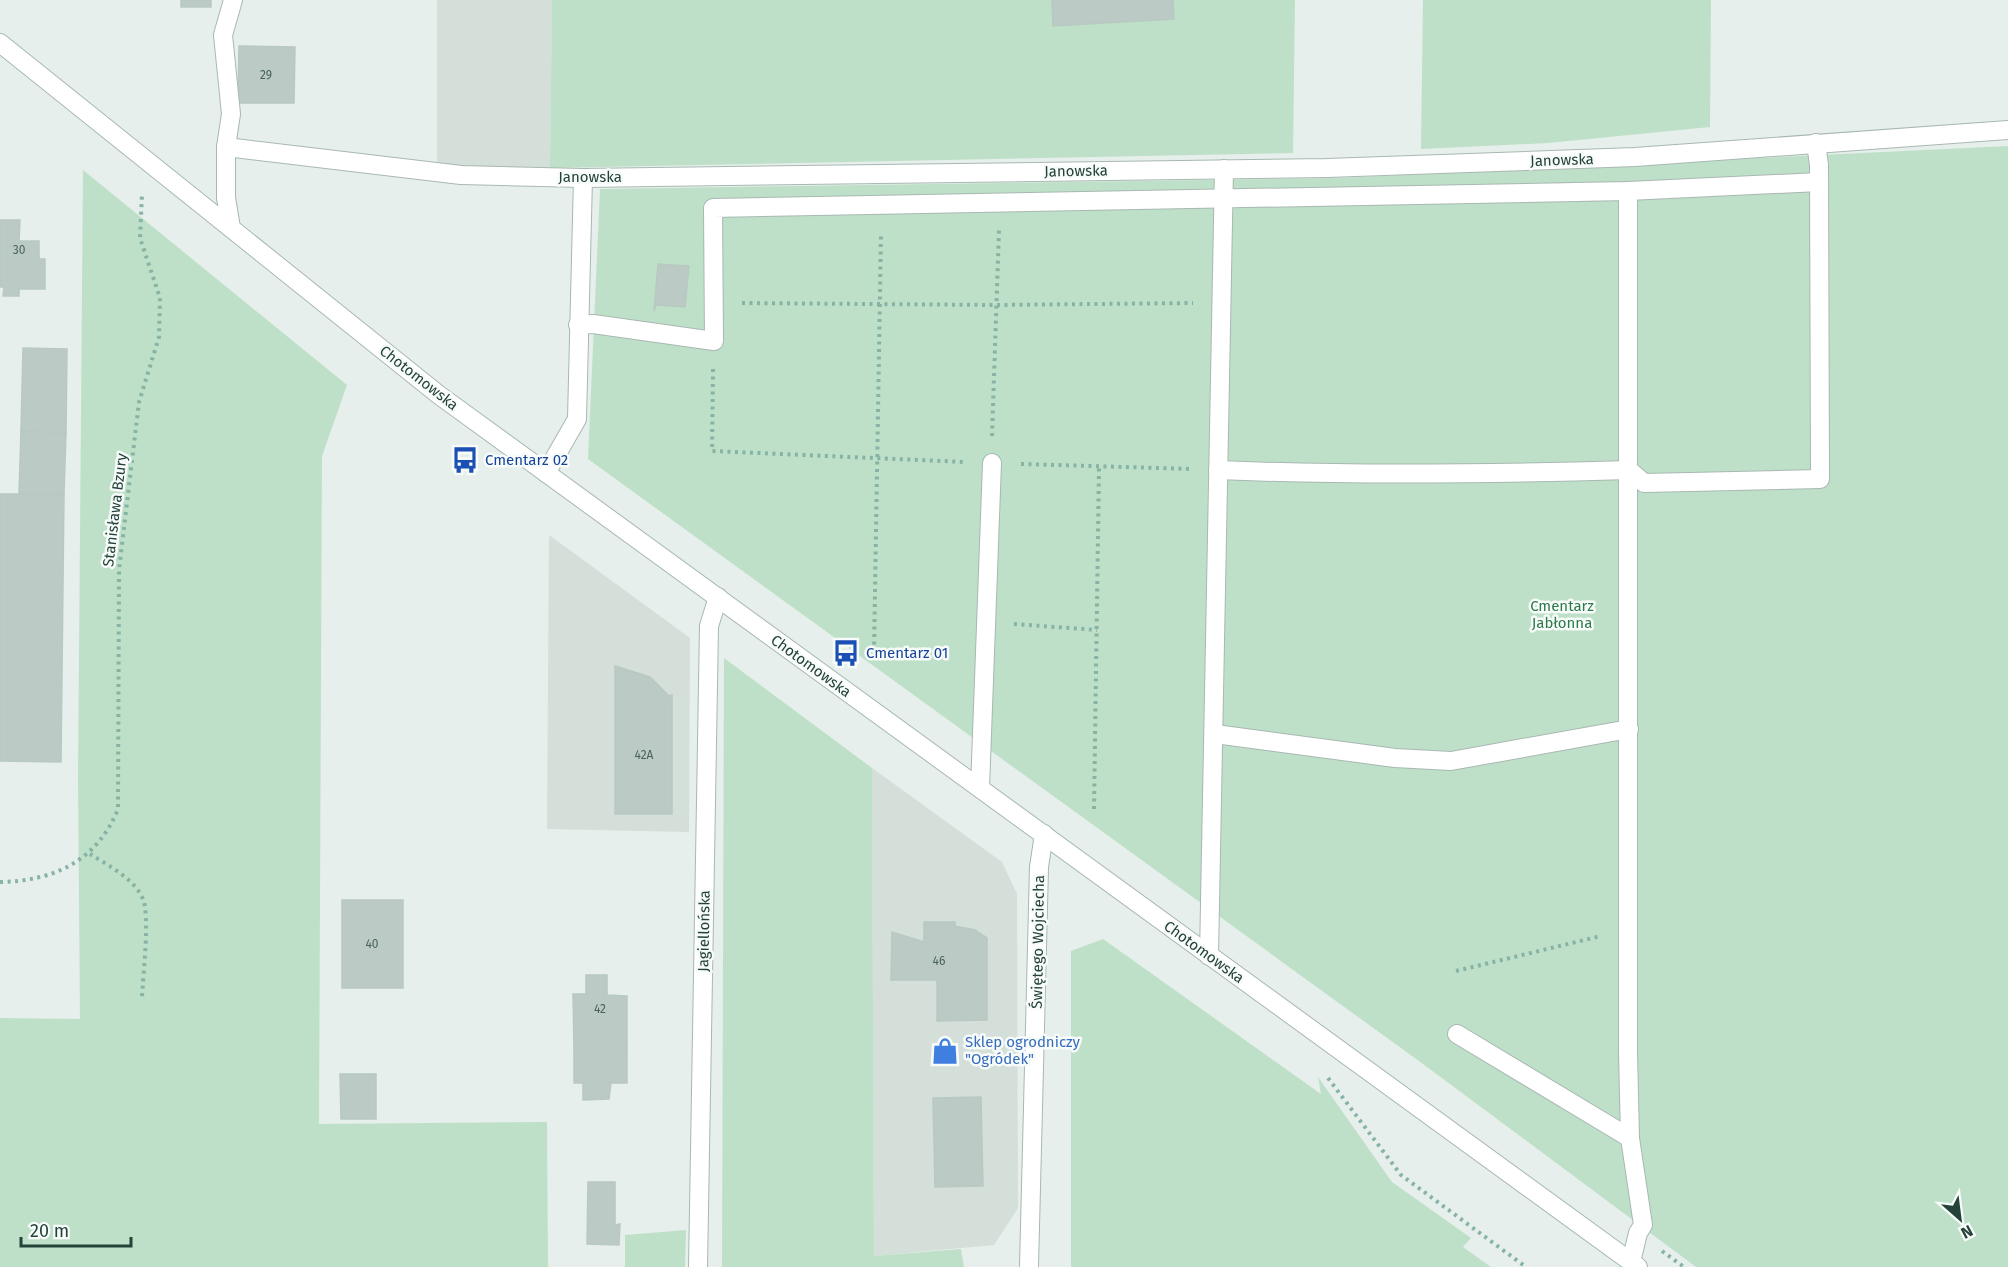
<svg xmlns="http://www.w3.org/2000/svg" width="2008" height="1267" font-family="'Fira Sans',sans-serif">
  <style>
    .built { fill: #d4dfda }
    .green { fill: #bfe0c8 }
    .building { fill: #bbcac4; stroke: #b8c9c2; stroke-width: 1.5 }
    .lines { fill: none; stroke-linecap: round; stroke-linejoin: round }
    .minor-casing { stroke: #a8b8b2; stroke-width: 20 }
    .path { stroke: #86b3a5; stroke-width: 4; stroke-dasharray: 3 4.5; stroke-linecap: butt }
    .minor { stroke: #fff; stroke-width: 18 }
    .labels { text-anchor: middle; stroke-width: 5; stroke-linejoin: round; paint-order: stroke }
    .number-label { font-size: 12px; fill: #4a645c }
    .street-label { font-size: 15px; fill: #24423a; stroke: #f7fbf9 }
    .transit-label { font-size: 15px; fill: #164399; stroke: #f7fbf9; text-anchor: start }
    .park-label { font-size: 15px; fill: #2d7a4b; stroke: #f7fbf9 }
    .shop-label { font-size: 15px; fill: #366cbe; stroke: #f7fbf9; text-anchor: start }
  </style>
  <rect width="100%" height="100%" fill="#e6efeb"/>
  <g class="built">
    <polygon points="437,0 552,0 550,168 437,165"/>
    <polygon points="549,535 690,638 689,832 547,829"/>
    <polygon points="872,768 1002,862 1017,894 1018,1208 994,1245 874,1256"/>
  </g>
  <g class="green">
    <polygon points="552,0 1295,0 1293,153 550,168"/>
    <polygon points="1423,0 1711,0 1710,127 1548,143 1421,149"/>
    <polygon points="2008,146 2008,1267 1696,1267 1423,1064 588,459 600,189 1339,178"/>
    <polygon points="83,170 347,385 322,456 319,1124 547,1122 548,1267 0,1267 0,1018 80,1019 78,777"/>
    <polygon points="724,658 872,768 874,1256 961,1249 964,1267 722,1267"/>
    <polygon points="1103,939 1321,1094 1318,1077 1392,1182 1471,1238 1463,1247 1491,1267 1071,1267 1071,951"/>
    <polygon points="686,1230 685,1267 625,1267 625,1235"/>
  </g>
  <g class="building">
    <rect x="181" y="0" width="30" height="7"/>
    <polygon points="1052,0 1173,0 1174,19 1053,26"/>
    <polygon points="239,46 295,47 294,103 238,103"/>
    <polygon points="0,220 20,220 19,241 39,241 39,259 45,259 45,289 19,289 19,296 3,296 4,287 0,287"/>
    <polygon points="658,264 689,266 685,307 656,305 654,311"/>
    <polygon points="23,348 67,349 66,433 21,431"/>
    <polygon points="21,431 66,433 64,494 19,494"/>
    <polygon points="0,494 64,494 61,762 0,761"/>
    <polygon points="615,666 650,677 669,696 672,695 672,814 615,814"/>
    <rect x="342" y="900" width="61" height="88"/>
    <polygon points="924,922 955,922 955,926 975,930 987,938 987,1020 937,1021 937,980 891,980 892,932 924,942"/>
    <polygon points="586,975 607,975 607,995 627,996 627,1048 574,1048 573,994 586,994"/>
    <polygon points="574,1048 627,1048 627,1083 611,1083 609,1099 583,1100 583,1083 574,1083"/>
    <polygon points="340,1074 376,1074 376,1119 341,1119"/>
    <polygon points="981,1097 983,1186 935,1187 933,1098"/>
    <polygon points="588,1182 615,1182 615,1225 620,1224 619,1245 587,1244"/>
  </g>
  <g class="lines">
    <defs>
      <g id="minor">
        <polyline points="0,43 439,395 1638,1267"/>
        <polyline points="226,147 461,175 583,178 1327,168 1635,157 2008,130"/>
        <polyline points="1628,191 1628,1052 1630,1138 1643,1225 1638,1233 1631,1262"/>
        <polyline points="231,228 226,198 226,147 231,114 223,35 233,0"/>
        <polyline points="578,325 593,324 714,341 713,208 1628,191 1819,182"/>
        <path d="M1218 470C1355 476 1492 474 1629 470L1644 483 1820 479 1819 165 1816 143"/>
        <polyline points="546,473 577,419 583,178"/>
        <polyline points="1215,734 1395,758 1451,761 1629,729"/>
        <polyline points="980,788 992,463"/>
        <polyline points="1209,956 1224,169"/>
        <polyline points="1457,1034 1630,1138"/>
        <polyline points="698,1267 709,626 718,597"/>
        <polyline points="1029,1267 1039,867 1044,834"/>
      </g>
    </defs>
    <use href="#minor" class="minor-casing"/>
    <g class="path">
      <polyline points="742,303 996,305 1193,303"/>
      <polyline points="713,369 712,451 965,462"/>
      <polyline points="992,436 999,230"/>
      <polyline points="1021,464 1193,469"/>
      <polyline points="1014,624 1097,630"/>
      <polyline points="874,652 881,233"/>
      <polyline points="1094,809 1099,466"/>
      <path d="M90 854C107 865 134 878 143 899 150 916 143 976 142 997"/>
      <path d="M0 882C54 881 97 861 118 809L119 570 139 402 159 337 160 298 140 238 142 194"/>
      <polyline points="1456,971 1601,936"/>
      <polyline points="1328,1078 1401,1175 1526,1267"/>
      <polyline points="1662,1251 1684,1267"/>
    </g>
    <use href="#minor" class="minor"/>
  </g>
  <defs>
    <symbol id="bus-bare" viewBox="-9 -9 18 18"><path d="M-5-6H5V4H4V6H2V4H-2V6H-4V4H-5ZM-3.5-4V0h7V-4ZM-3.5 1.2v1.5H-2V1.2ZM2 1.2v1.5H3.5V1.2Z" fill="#1a4fb4" stroke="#f7fbf9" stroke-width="2.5" paint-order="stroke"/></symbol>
    <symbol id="shop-bare" viewBox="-9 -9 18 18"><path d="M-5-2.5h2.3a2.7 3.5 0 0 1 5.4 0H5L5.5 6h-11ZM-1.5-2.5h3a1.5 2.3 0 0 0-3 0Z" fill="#3f7fe0" stroke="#f7fbf9" stroke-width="2.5" paint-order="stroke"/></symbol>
  </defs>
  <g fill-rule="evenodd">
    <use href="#bus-bare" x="446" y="441" width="38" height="38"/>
    <use href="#bus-bare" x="827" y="634" width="38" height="38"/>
    <use href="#shop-bare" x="926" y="1032" width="38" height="38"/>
  </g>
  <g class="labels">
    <g class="number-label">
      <text x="266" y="79">29</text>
      <text x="19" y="254">30</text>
      <text x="644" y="759">42A</text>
      <text x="372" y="948">40</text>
      <text x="939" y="965">46</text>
      <text x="600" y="1013">42</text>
    </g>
    <g class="street-label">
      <text transform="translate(1562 160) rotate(-2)" y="5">Janowska</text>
      <text transform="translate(1076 171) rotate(-1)" y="5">Janowska</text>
      <text x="590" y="182">Janowska</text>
      <text transform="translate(419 378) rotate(38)" y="5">Chotomowska</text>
      <text transform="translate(115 510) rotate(-83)" y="5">Stanisława Bzury</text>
      <text transform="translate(811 666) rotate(36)" y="5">Chotomowska</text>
      <text transform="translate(704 931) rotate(-89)" y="5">Jagiellońska</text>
      <text transform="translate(1038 942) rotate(-89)" y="5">Świętego Wojciecha</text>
      <text transform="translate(1204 952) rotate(36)" y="5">Chotomowska</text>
    </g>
    <g class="transit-label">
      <text x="485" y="465">Cmentarz 02</text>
      <text x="866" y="658">Cmentarz 01</text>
    </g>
    <g class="park-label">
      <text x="1562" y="611">Cmentarz<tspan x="1562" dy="17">Jabłonna</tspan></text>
    </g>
    <g class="shop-label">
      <text x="965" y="1047">Sklep ogrodniczy<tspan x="965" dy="17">"Ogródek"</tspan></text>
    </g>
  </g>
  <g transform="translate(1960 1219) rotate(152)" stroke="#f7fbf9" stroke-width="4.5" paint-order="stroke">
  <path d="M0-4.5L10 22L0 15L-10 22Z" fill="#24423a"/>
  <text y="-9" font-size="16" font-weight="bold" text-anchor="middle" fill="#24423a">N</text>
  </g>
  <path d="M21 1237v9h110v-9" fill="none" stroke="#24423a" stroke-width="3"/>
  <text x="30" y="1237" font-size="18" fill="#24423a" stroke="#f7fbf9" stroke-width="4.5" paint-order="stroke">20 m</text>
</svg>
